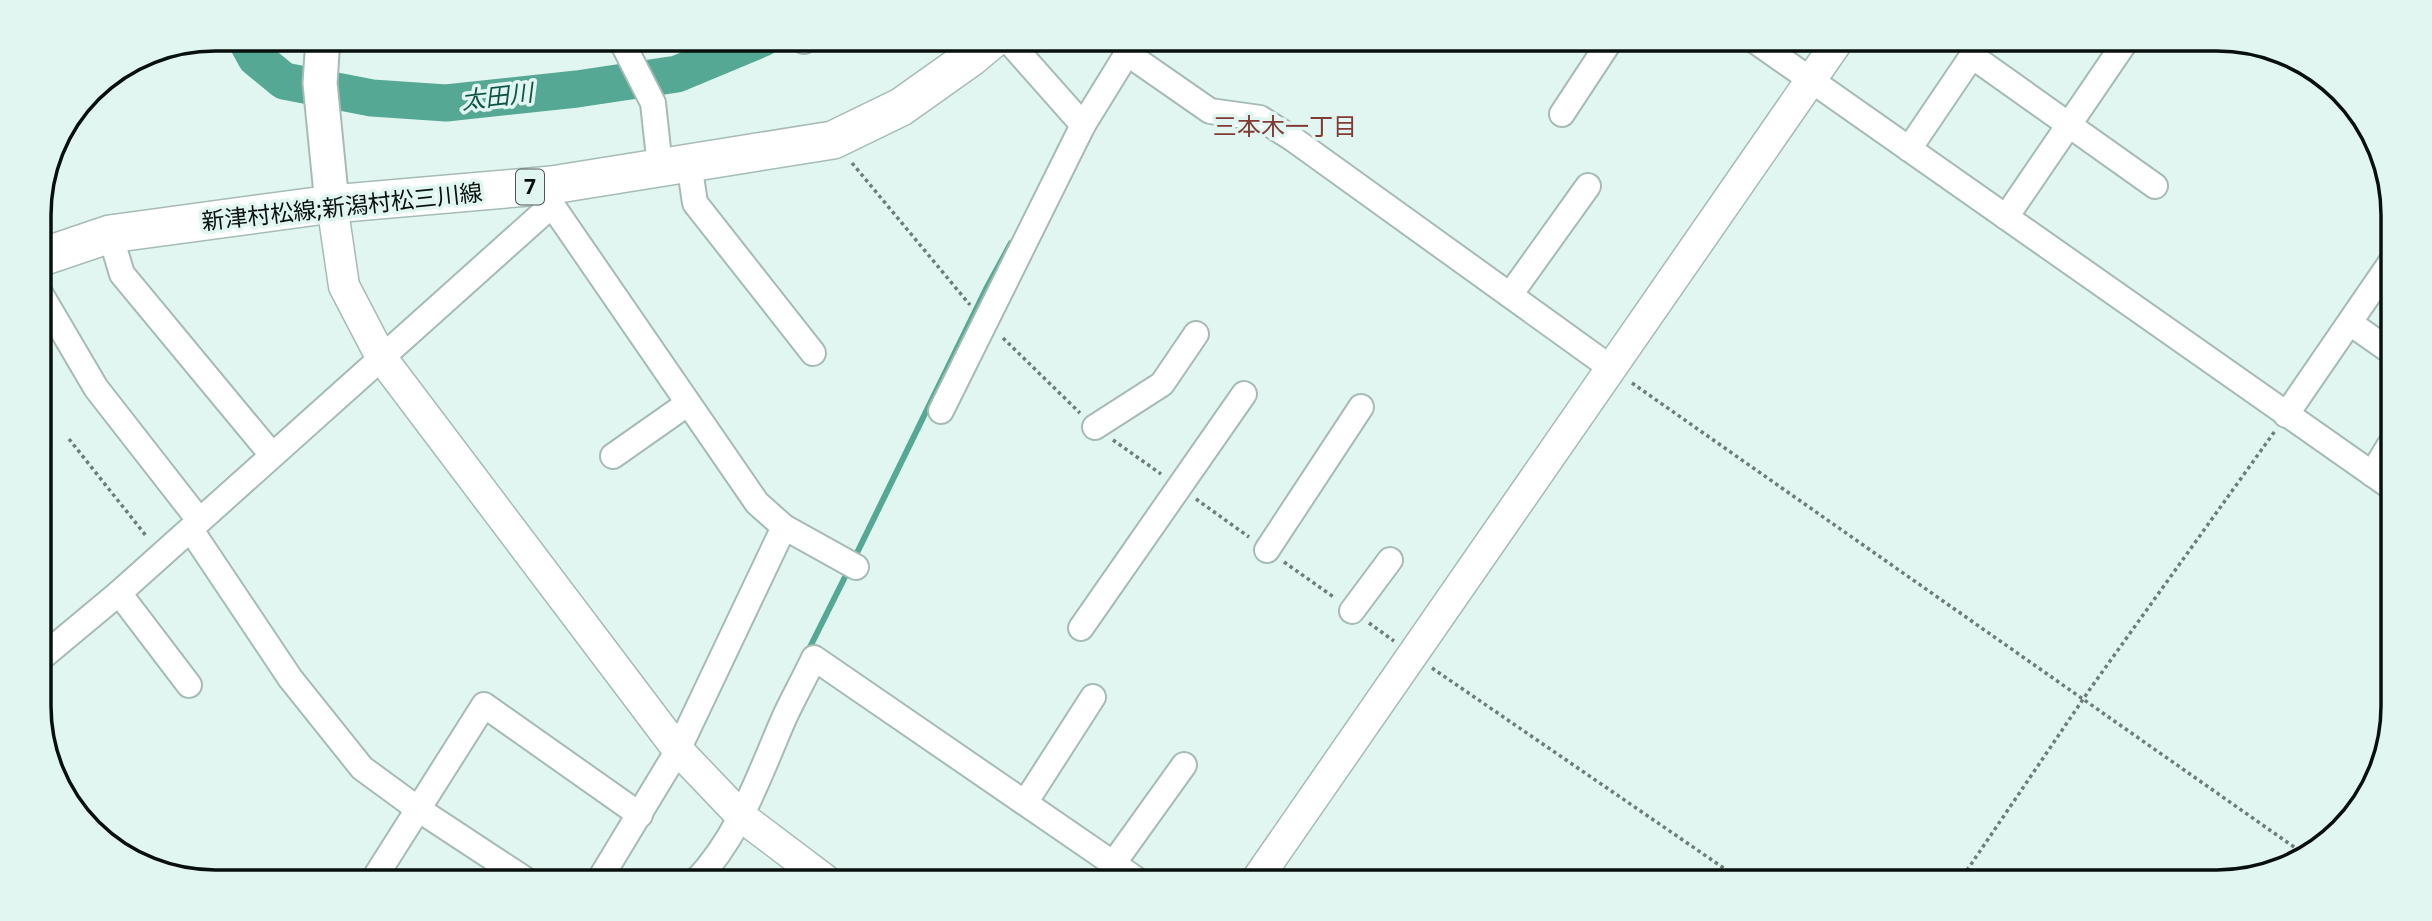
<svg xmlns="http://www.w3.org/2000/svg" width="2432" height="921" font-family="'Noto Sans','Noto Sans JP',sans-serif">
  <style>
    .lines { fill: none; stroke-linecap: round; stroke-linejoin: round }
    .stream { stroke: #55a894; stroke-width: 6 }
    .river { stroke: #55a894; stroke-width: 37 }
    .minor-casing { stroke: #a6bbb5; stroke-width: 28 }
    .tertiary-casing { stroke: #a6bbb5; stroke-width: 33 }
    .secondary-casing { stroke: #a6bbb5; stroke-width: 37 }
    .primary-casing { stroke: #a6bbb5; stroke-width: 40 }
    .path { stroke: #6f7d79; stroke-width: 3.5; stroke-dasharray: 3.5 3.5; stroke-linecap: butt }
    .minor { stroke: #fff; stroke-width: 24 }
    .tertiary { stroke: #fff; stroke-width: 30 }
    .secondary { stroke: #fff; stroke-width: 33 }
    .primary { stroke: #fff; stroke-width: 37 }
    .labels { text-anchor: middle; stroke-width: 7; stroke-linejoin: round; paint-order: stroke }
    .shield { fill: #e1f6f0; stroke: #495552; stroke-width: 2 }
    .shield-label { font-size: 21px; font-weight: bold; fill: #08100e }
    .street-label { font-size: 23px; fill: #08100e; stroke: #e1f6f0 }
    .water-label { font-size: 24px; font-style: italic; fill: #0c5446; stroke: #e1f6f0 }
    .neighbourhood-label { font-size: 24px; fill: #813a35; stroke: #e1f6f0 }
    .rim { fill: none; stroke: #08100e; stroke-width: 3.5 }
  </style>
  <rect width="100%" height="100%" fill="#e1f6f0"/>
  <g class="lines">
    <g class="stream">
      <polyline points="854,559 986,289 1011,243"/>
      <polyline points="807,653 849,569"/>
    </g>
    <polyline class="river" points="245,38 256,58 284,81 372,98 446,103 577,89 677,74 763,38"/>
    <defs>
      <g id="minor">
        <polyline points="623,38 623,44 653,103 660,167"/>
        <polyline points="804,38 804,41"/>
        <polyline points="1006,38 1083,125"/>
        <polyline points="1751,38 2388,485"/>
        <polyline points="1128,54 1210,111 1260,118 1293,139 1611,368"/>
        <polyline points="1562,114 1612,38"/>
        <polyline points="1909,149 1972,56 2155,186"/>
        <polyline points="689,163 695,203 813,353"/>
        <polyline points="552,205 757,503 784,527 856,567"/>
        <polyline points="2006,217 2128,38"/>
        <polyline points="110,234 122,274 272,455"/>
        <polyline points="39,291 96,388 199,520"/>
        <polyline points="1510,295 1588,186"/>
        <polyline points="2350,323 2390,351"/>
        <polyline points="941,411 1083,125 1136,39"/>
        <polyline points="2286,415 2391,262"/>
        <polyline points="1095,427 1162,384 1196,334"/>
        <polyline points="613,456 687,404"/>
        <polyline points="2372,474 2389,446"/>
        <polyline points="191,530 290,678 362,768 418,809 529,882"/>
        <polyline points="1267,550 1361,407"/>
        <polyline points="119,593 189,685"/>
        <polyline points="1352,611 1390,560"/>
        <polyline points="1081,628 1244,394"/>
        <polyline points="41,658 119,593 552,205 552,185"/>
        <polyline points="1025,803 1093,697"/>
        <polyline points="1113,864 1184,765"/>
        <polyline points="372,882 484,705 640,815"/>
        <polyline points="598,882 678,750 784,527"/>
        <path d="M695 882C740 835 759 775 785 716 794 697 805 677 814 658L1140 882"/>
      </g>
      <g id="tertiary">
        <polyline points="332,204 344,286 381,357 678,750 742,817 828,882"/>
        <polyline points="1255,882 1840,38"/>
      </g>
      <polyline id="secondary" points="323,38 320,83 332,204"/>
      <polyline id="primary" points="39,258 110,234 332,204 552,185 833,140 901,107 970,58 994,38"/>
    </defs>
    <use href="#minor" class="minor-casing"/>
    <use href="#tertiary" class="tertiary-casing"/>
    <use href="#secondary" class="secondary-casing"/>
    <use href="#primary" class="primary-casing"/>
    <g class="path">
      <polyline points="852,163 970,305"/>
      <polyline points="1003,338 1080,413"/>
      <polyline points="1632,383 2304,854"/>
      <polyline points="69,439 147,537"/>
      <polyline points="1113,440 1161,474"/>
      <polyline points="1196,499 1249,537"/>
      <polyline points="1284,562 1335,598"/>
      <polyline points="1369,623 1394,641"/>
      <polyline points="1432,668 1744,882"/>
      <polyline points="1959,882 2090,689 2275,431"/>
    </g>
    <use href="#minor" class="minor"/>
    <use href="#tertiary" class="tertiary"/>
    <use href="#secondary" class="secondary"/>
    <use href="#primary" class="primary"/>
  </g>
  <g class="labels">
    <rect class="shield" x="516" y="169.5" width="28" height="35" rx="5"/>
    <g class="shield-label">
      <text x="530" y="194">7</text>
    </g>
    <g class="street-label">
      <text transform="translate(342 207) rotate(-6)" y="8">新津村松線;新潟村松三川線</text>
    </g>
    <g class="water-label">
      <text transform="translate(497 97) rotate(-7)" y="8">太田川</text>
    </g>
    <g class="neighbourhood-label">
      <text x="1285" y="135">三本木一丁目</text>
    </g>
  </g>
  <path d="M0 0H2432V921H0ZM215 51H2217A164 164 0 0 1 2381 215V706A164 164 0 0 1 2217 870H215A164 164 0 0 1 51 706V215A164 164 0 0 1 215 51Z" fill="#e1f6f0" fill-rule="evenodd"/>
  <path class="rim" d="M215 51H2217A164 164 0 0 1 2381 215V706A164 164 0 0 1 2217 870H215A164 164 0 0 1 51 706V215A164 164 0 0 1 215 51Z"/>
</svg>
